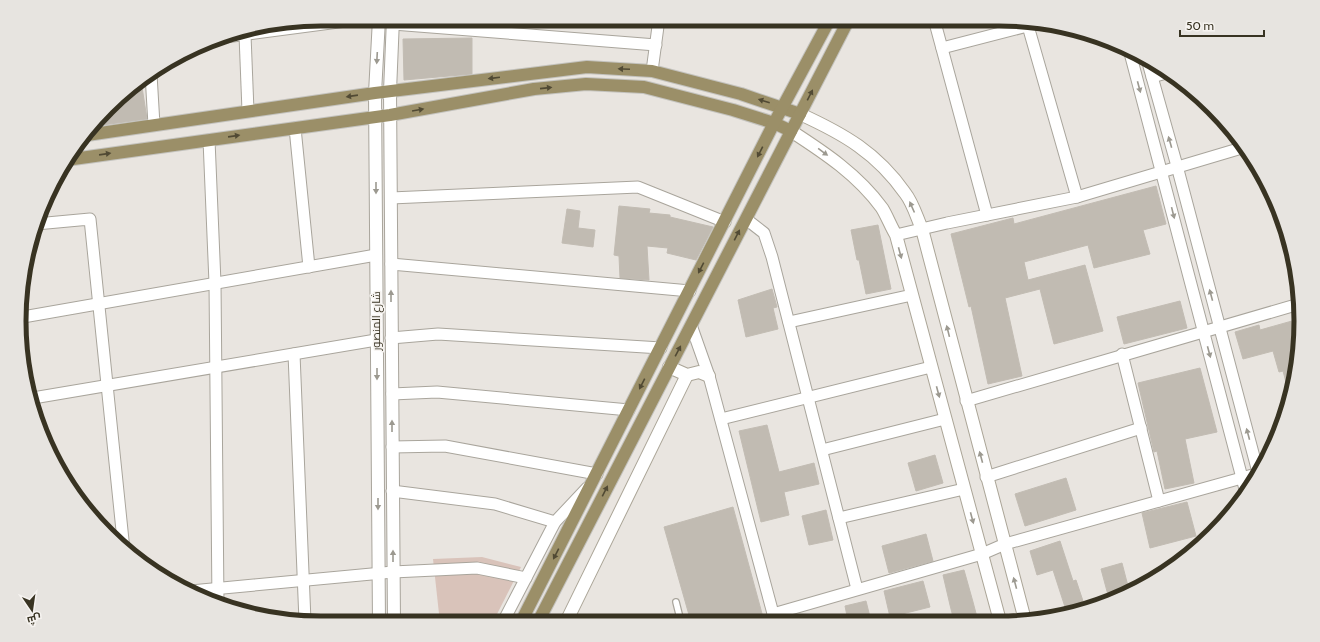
<svg xmlns="http://www.w3.org/2000/svg" width="1320" height="642" font-family="Cabin,Cairo,sans-serif">
  <style>
    .green { fill: #d9c3ba }
    .building { fill: #c1bbb2; stroke: #c2bcb3 }
    .lines { fill: none; stroke-linecap: round; stroke-linejoin: round }
    .service-casing { stroke: #a9a59c; stroke-width: 8 }
    .minor-casing { stroke: #a9a59c; stroke-width: 13 }
    .tertiary-casing { stroke: #a9a59c; stroke-width: 14 }
    .secondary-casing { stroke: #aba597; stroke-width: 14 }
    .primary-casing { stroke: #c3c2bd; stroke-width: 14 }
    .service { stroke: #fff; stroke-width: 5.5 }
    .minor { stroke: #fff; stroke-width: 11 }
    .tertiary { stroke: #fff; stroke-width: 12 }
    .secondary { stroke: #fff; stroke-width: 12 }
    .primary { stroke: #9b8f68; stroke-width: 12 }
    .oneway { fill: #9c9990 }
    .oneway2 { fill: #514a34 }
    .labels { text-anchor: middle; stroke-width: 3; stroke-linejoin: round; paint-order: stroke }
    .street-label { font-size: 11px; fill: #383322; stroke: #f6f3f0 }
    .rim { fill: none; stroke: #383322; stroke-width: 5 }
  </style>
  <rect width="100%" height="100%" fill="#e9e5e0"/>
  <polygon class="green" points="482,557 521,567 493,622 440,623 433,559"/>
  <g class="building">
    <polygon points="472,38 472,74 404,80 403,39"/>
    <polygon points="142,87 147,119 95,126 130,89"/>
    <polygon points="1156,186 1166,224 1143,230 1150,254 1094,268 1088,245 1024,262 1028,280 1085,265 1103,331 1054,344 1040,289 1005,298 1022,376 988,384 971,306 969,307 951,234 1013,218 1014,224"/>
    <polygon points="619,206 650,209 649,213 670,215 670,217 713,227 696,260 667,253 668,248 647,246 649,280 620,278 619,256 614,255"/>
    <polygon points="567,209 580,211 578,228 595,230 593,247 562,243"/>
    <polygon points="878,225 891,289 866,294 859,260 857,260 851,230"/>
    <polygon points="772,289 777,307 773,308 778,329 746,337 738,300"/>
    <polygon points="1180,301 1187,328 1124,344 1117,317"/>
    <polygon points="1299,319 1301,325 1295,380 1290,397 1283,371 1279,372 1273,351 1243,359 1235,332 1259,325 1260,330"/>
    <polygon points="1200,368 1217,432 1185,439 1194,483 1165,489 1157,451 1154,452 1138,383"/>
    <polygon points="767,425 779,472 814,463 819,484 784,492 789,515 761,522 739,431"/>
    <polygon points="935,455 943,483 916,491 908,463"/>
    <polygon points="1066,478 1076,510 1025,526 1015,494"/>
    <polygon points="1187,502 1196,536 1150,548 1142,513"/>
    <polygon points="733,507 764,621 691,622 664,527"/>
    <polygon points="826,510 833,540 809,545 802,516"/>
    <polygon points="926,534 933,561 889,573 882,546"/>
    <polygon points="1060,541 1073,581 1076,580 1083,601 1065,607 1053,570 1037,575 1030,551"/>
    <polygon points="1122,563 1129,590 1108,595 1101,569"/>
    <polygon points="964,570 973,602 978,621 954,621 950,605 943,575"/>
    <polygon points="923,581 930,607 890,617 884,591"/>
    <polygon points="866,601 871,621 848,621 845,606"/>
  </g>
  <g class="lines">
    <defs>
      <polyline id="service" points="676,602 681,622"/>
      <g id="minor">
        <polyline points="384,19 393,24 656,45"/>
        <polyline points="934,19 987,215"/>
        <polyline points="1028,26 1077,197"/>
        <polyline points="245,35 248,111"/>
        <polyline points="218,38 361,19"/>
        <polyline points="942,48 1039,23"/>
        <polyline points="1129,49 1246,493"/>
        <polyline points="1147,59 1177,166 1258,472"/>
        <polyline points="652,71 659,19"/>
        <polyline points="151,74 154,125"/>
        <polyline points="1152,77 1170,72"/>
        <polyline points="295,128 309,267"/>
        <polyline points="209,140 215,283 218,604"/>
        <polyline points="391,198 638,187 725,222"/>
        <polyline points="746,219 764,233 772,257 857,589"/>
        <polyline points="36,224 90,219 124,550"/>
        <polyline points="896,235 947,223 1077,197 1245,147"/>
        <polyline points="391,264 690,291"/>
        <polyline points="23,317 376,255"/>
        <polyline points="789,322 912,295"/>
        <polyline points="691,325 709,376 775,621"/>
        <polyline points="391,338 438,334 661,348"/>
        <polyline points="294,354 305,621"/>
        <polyline points="1122,354 1159,501"/>
        <polyline points="392,394 437,392 629,410"/>
        <polyline points="33,398 376,340"/>
        <polyline points="966,401 1299,304"/>
        <polyline points="721,419 931,367"/>
        <polyline points="392,447 445,446 597,474"/>
        <polyline points="822,450 945,419"/>
        <polyline points="986,477 1141,428"/>
        <polyline points="392,491 495,504 555,522"/>
        <polyline points="839,518 964,489"/>
        <polyline points="191,591 393,572 477,568 526,578"/>
        <polyline points="773,614 982,554 1005,544 1256,474"/>
        <polyline points="503,622 555,522 587,488"/>
      </g>
      <g id="tertiary">
        <polyline points="393,19 390,91 394,623"/>
        <polyline points="379,623 375,93 379,19"/>
      </g>
      <g id="secondary">
        <path d="M800 114C844 134 877 153 905 193 913 203 917 218 922 229L1025 620"/>
        <path d="M791 131C825 153 858 175 882 208 887 216 891 227 896 235L1000 621"/>
        <polyline points="669,367 687,375 699,372 709,376"/>
        <polyline points="566,622 687,375"/>
      </g>
      <g id="primary">
        <polyline points="87,135 375,93 587,67 652,71 741,94 800,114"/>
        <polyline points="66,160 390,115 534,89 586,84 644,87 733,110 774,123 791,131"/>
        <polyline points="521,622 774,123 830,19"/>
        <polyline points="538,622 849,19"/>
      </g>
    </defs>
    <use href="#service" class="service-casing"/>
    <use href="#minor" class="minor-casing"/>
    <use href="#tertiary" class="tertiary-casing"/>
    <use href="#secondary" class="secondary-casing"/>
    <use href="#primary" class="primary-casing"/>
    <use href="#service" class="service"/>
    <use href="#minor" class="minor"/>
    <use href="#tertiary" class="tertiary"/>
    <use href="#secondary" class="secondary"/>
    <use href="#primary" class="primary"/>
  </g>
  <defs><path id="oneway-solid" d="M-6-.8H1V-3.2L6.5 0L1 3.2V.8H-6Z"/></defs>
  <g class="oneway">
    <use href="#oneway-solid" transform="translate(377 58) rotate(93)"/>
    <use href="#oneway-solid" transform="translate(1139 87) rotate(75)"/>
    <use href="#oneway-solid" transform="translate(1170 142) rotate(-106)"/>
    <use href="#oneway-solid" transform="translate(823 152) rotate(36)"/>
    <use href="#oneway-solid" transform="translate(376 188) rotate(90)"/>
    <use href="#oneway-solid" transform="translate(912 207) rotate(-114)"/>
    <use href="#oneway-solid" transform="translate(1173 213) rotate(76)"/>
    <use href="#oneway-solid" transform="translate(900 253) rotate(75)"/>
    <use href="#oneway-solid" transform="translate(1211 295) rotate(-105)"/>
    <use href="#oneway-solid" transform="translate(391 296) rotate(-90)"/>
    <use href="#oneway-solid" transform="translate(948 331) rotate(-104)"/>
    <use href="#oneway-solid" transform="translate(1209 352) rotate(75)"/>
    <use href="#oneway-solid" transform="translate(377 374) rotate(90)"/>
    <use href="#oneway-solid" transform="translate(938 392) rotate(75)"/>
    <use href="#oneway-solid" transform="translate(392 426) rotate(-90)"/>
    <use href="#oneway-solid" transform="translate(1248 434) rotate(-105)"/>
    <use href="#oneway-solid" transform="translate(981 457) rotate(-105)"/>
    <use href="#oneway-solid" transform="translate(378 504) rotate(90)"/>
    <use href="#oneway-solid" transform="translate(972 518) rotate(75)"/>
    <use href="#oneway-solid" transform="translate(393 556) rotate(-90)"/>
    <use href="#oneway-solid" transform="translate(1015 583) rotate(-105)"/>
  </g>
  <g class="oneway2">
    <use href="#oneway-solid" transform="translate(624 69) rotate(-177)"/>
    <use href="#oneway-solid" transform="translate(494 78) rotate(173)"/>
    <use href="#oneway-solid" transform="translate(546 88) rotate(-6)"/>
    <use href="#oneway-solid" transform="translate(810 95) rotate(-63)"/>
    <use href="#oneway-solid" transform="translate(352 96) rotate(172)"/>
    <use href="#oneway-solid" transform="translate(764 101) rotate(-163)"/>
    <use href="#oneway-solid" transform="translate(418 110) rotate(-10)"/>
    <use href="#oneway-solid" transform="translate(234 136) rotate(-8)"/>
    <use href="#oneway-solid" transform="translate(760 152) rotate(117)"/>
    <use href="#oneway-solid" transform="translate(105 154) rotate(-8)"/>
    <use href="#oneway-solid" transform="translate(737 235) rotate(-63)"/>
    <use href="#oneway-solid" transform="translate(701 268) rotate(117)"/>
    <use href="#oneway-solid" transform="translate(678 351) rotate(-62)"/>
    <use href="#oneway-solid" transform="translate(642 384) rotate(117)"/>
    <use href="#oneway-solid" transform="translate(605 491) rotate(-63)"/>
    <use href="#oneway-solid" transform="translate(556 554) rotate(117)"/>
  </g>
  <g class="labels">
    <g class="street-label">
      <text transform="translate(376 321) rotate(-90)" y="4">شارع المنصور</text>
    </g>
  </g>
  <path d="M0 0H1320V642H0ZM321 26H999A295 295 0 0 1 1294 321V321A295 295 0 0 1 999 616H321A295 295 0 0 1 26 321V321A295 295 0 0 1 321 26Z" fill="#e7e4e0" fill-rule="evenodd"/>
  <path class="rim" d="M321 26H999A295 295 0 0 1 1294 321V321A295 295 0 0 1 999 616H321A295 295 0 0 1 26 321V321A295 295 0 0 1 321 26Z"/>
  <g transform="translate(32 610) rotate(167)" stroke="#f6f3f0" stroke-width="3" paint-order="stroke">
  <path d="M0-3L7 15L0 10L-7 15Z" fill="#383322"/>
  <text y="-6" font-size="11" font-weight="bold" text-anchor="middle" fill="#383322">ش</text>
  </g>
  <path d="M1180 30v6h84v-6" fill="none" stroke="#383322" stroke-width="2"/>
  <text x="1186" y="30" font-size="12" fill="#383322" stroke="#f6f3f0" stroke-width="3" paint-order="stroke">50 m</text>
</svg>
